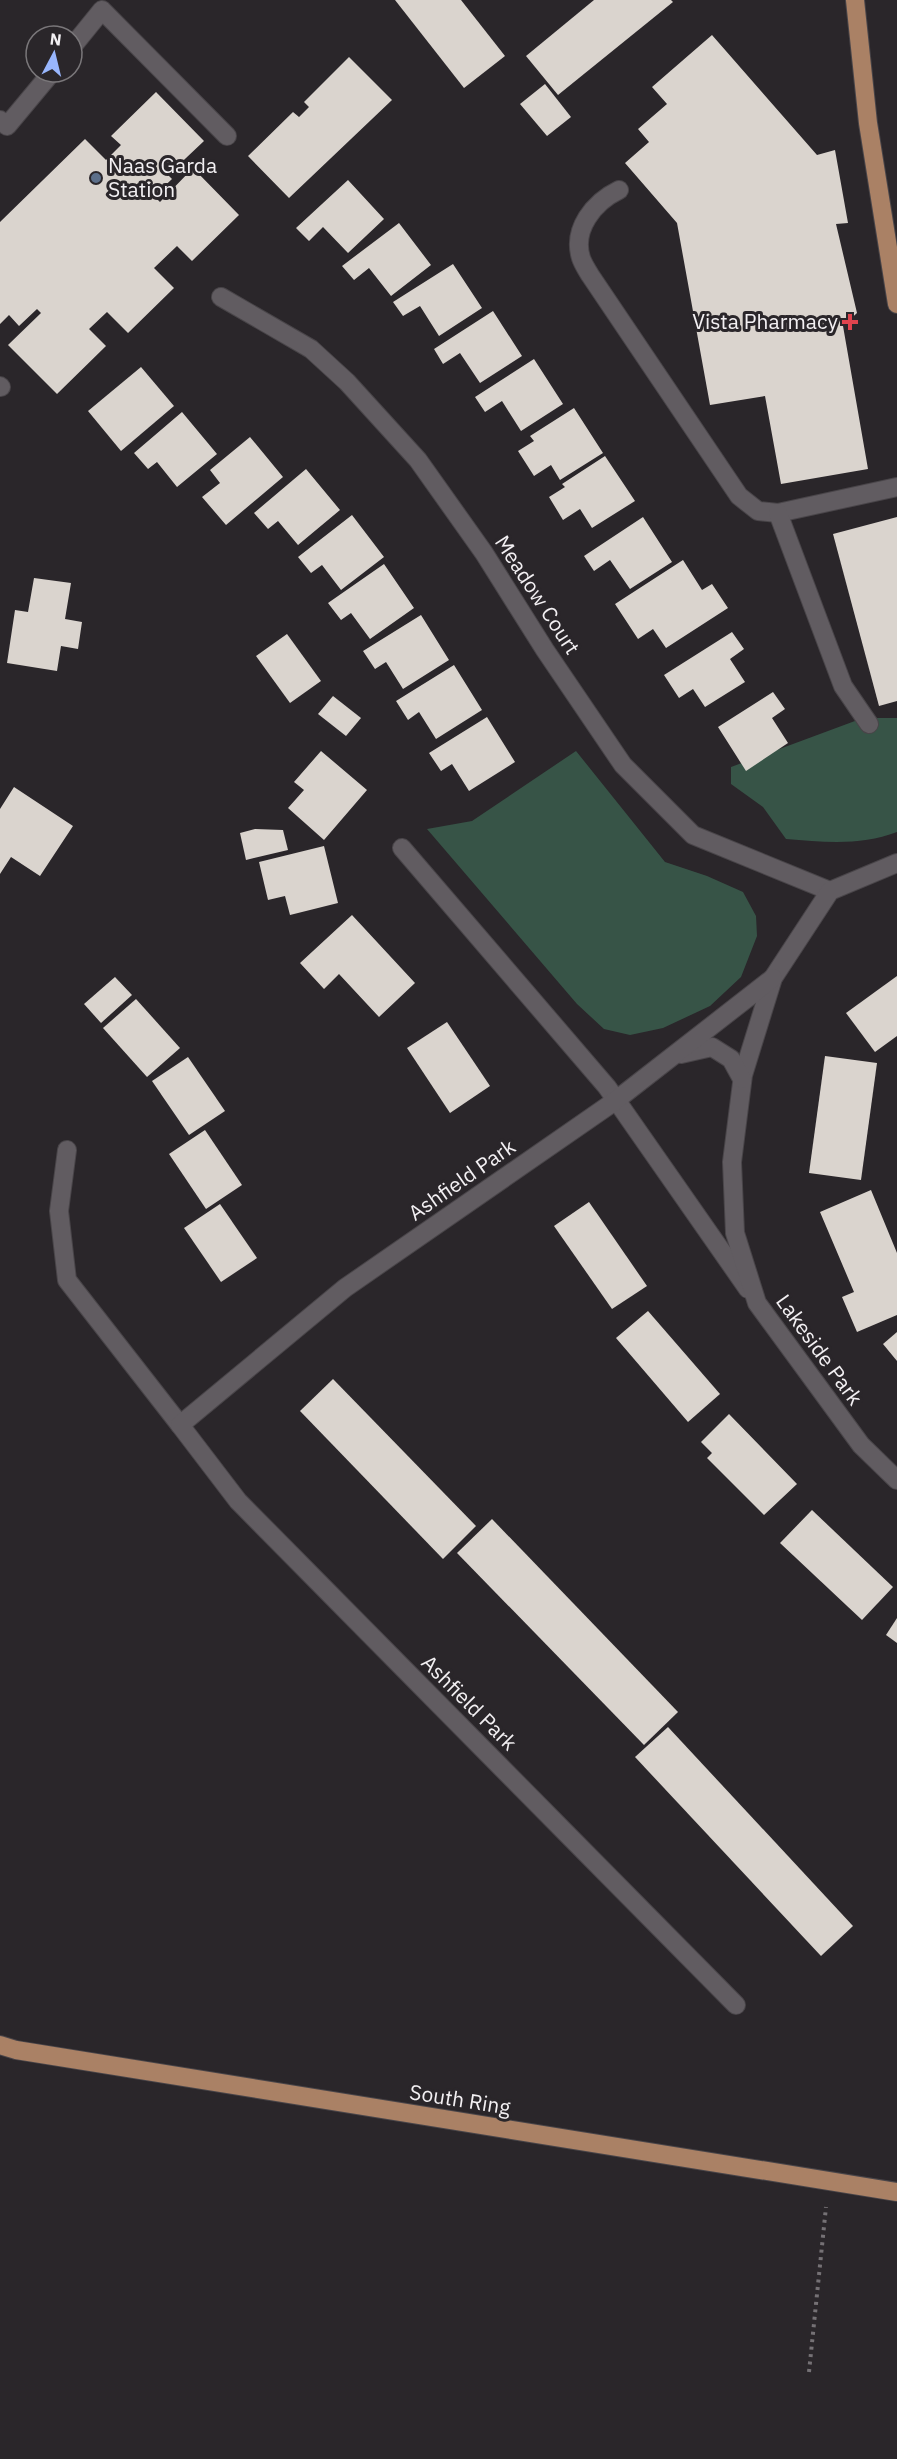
<svg xmlns="http://www.w3.org/2000/svg" width="897" height="2459" font-family="'IBM Plex Sans',sans-serif">
  <style>
    .green { fill: #375447 }
    .building { fill: #dad4ce }
    .lines { fill: none; stroke-linecap: round; stroke-linejoin: round }
    .minor-casing { stroke: #494549; stroke-width: 20 }
    .major-casing { stroke: #494549; stroke-width: 20 }
    .path { stroke: #757175; stroke-width: 4; stroke-dasharray: 3 4.5; stroke-linecap: butt }
    .minor { stroke: #615c61; stroke-width: 18 }
    .major { stroke: #aa8165; stroke-width: 18 }
    .service-dot { fill: #5c6f8a; stroke: #2a262a; stroke-width: 2 }
    .health-dot { fill: #e0444e; stroke: #2a262a; stroke-width: 2 }
    .labels { text-anchor: middle; stroke-width: 6; stroke-linejoin: round; paint-order: stroke }
    .poi-label { font-size: 21px; fill: #f3f0f3; stroke: #2a262a; text-anchor: start }
    .street-label { font-size: 21px; fill: #f3f0f3; stroke: #2a262a }
  </style>
  <rect width="100%" height="100%" fill="#2a262a"/>
  <g class="green">
    <path d="M863 718H897V832C861 846 824 842 786 839L763 807 731 784V767Z"/>
    <polygon points="576,751 665,862 707,876 743,892 756,916 757,936 741,977 710,1006 663,1028 630,1035 604,1029 577,1004 427,829 472,821"/>
  </g>
  <g class="building">
    <polygon points="395,0 461,0 505,56 464,88"/>
    <polygon points="594,0 671,0 673,2 558,95 526,56"/>
    <polygon points="712,35 817,155 835,150 848,223 836,224 857,313 843,326 868,469 781,484 765,396 710,405 677,223 625,163 649,142 638,129 667,104 652,87"/>
    <polygon points="349,57 392,100 289,198 248,156 293,112 299,117 309,107 304,102"/>
    <polygon points="545,84 571,117 547,136 520,104"/>
    <polygon points="156,92 204,141 168,175 172,179 154,196 160,202 193,168 239,215 192,261 177,246 154,268 174,288 128,333 107,312 89,329 106,346 57,394 8,345 41,313 37,309 19,326 9,315 0,324 0,222 85,139 106,160 121,145 111,136"/>
    <polygon points="348,180 384,219 348,253 323,227 309,241 296,228"/>
    <polygon points="399,223 431,265 391,296 369,268 354,280 342,266"/>
    <polygon points="453,264 482,308 439,336 420,306 403,316 393,302"/>
    <polygon points="493,311 522,356 480,383 460,353 443,364 434,349"/>
    <polygon points="534,359 563,404 521,431 502,401 485,412 475,397"/>
    <polygon points="141,367 174,406 121,451 88,411"/>
    <polygon points="574,408 603,453 560,480 551,465 534,476 518,451 534,441 530,436"/>
    <polygon points="182,412 217,454 177,487 157,462 148,469 134,453"/>
    <polygon points="250,437 283,477 226,525 202,497 220,483 210,470"/>
    <polygon points="605,456 635,501 592,528 580,509 563,520 549,497 565,487 562,484"/>
    <polygon points="306,469 340,510 298,545 278,521 268,529 254,513"/>
    <polygon points="352,515 384,557 341,590 322,565 311,573 298,557"/>
    <polygon points="643,517 672,562 630,589 610,560 594,571 584,556"/>
    <polygon points="897,517 897,701 879,706 833,534"/>
    <polygon points="683,560 702,590 712,584 728,608 666,648 653,629 638,639 615,604"/>
    <polygon points="384,564 414,608 370,639 351,613 341,620 328,603"/>
    <polygon points="34,578 71,583 65,619 82,622 78,649 61,646 57,671 7,663 15,610 28,612"/>
    <polygon points="421,615 449,660 403,689 386,662 375,669 363,651"/>
    <polygon points="732,632 744,649 730,659 745,682 705,707 693,689 679,698 664,675"/>
    <polygon points="287,634 321,681 290,703 256,656"/>
    <polygon points="454,665 482,710 436,739 419,712 408,720 396,701"/>
    <polygon points="773,692 785,709 772,718 788,743 746,771 718,727"/>
    <polygon points="333,696 361,718 346,736 318,714"/>
    <polygon points="487,717 515,762 469,791 452,764 441,771 429,753"/>
    <polygon points="321,751 367,790 324,840 288,808 304,790 294,782"/>
    <polygon points="14,787 73,826 40,876 11,857 0,874 0,809"/>
    <polygon points="255,829 283,830 288,850 246,860 240,833"/>
    <polygon points="324,846 338,903 290,915 285,896 268,900 259,862"/>
    <polygon points="352,915 415,983 379,1017 339,974 324,989 300,963"/>
    <polygon points="897,976 897,1036 875,1052 846,1013"/>
    <polygon points="115,977 132,995 101,1023 84,1004"/>
    <polygon points="136,999 180,1048 147,1077 103,1028"/>
    <polygon points="447,1022 490,1086 450,1113 407,1048"/>
    <polygon points="825,1056 877,1063 861,1180 809,1173"/>
    <polygon points="188,1057 225,1111 189,1135 152,1081"/>
    <polygon points="205,1130 242,1185 206,1209 169,1154"/>
    <polygon points="871,1190 897,1253 897,1315 857,1332 842,1297 854,1292 820,1212"/>
    <polygon points="589,1202 647,1286 612,1309 554,1226"/>
    <polygon points="220,1204 257,1258 221,1282 184,1228"/>
    <polygon points="648,1311 720,1394 688,1422 616,1338"/>
    <polygon points="897,1332 897,1361 883,1344"/>
    <polygon points="333,1379 476,1526 443,1559 300,1411"/>
    <polygon points="729,1414 797,1484 764,1515 707,1458 712,1453 701,1442"/>
    <polygon points="812,1510 893,1587 862,1620 780,1543"/>
    <polygon points="492,1519 678,1712 644,1745 457,1553"/>
    <polygon points="897,1618 897,1643 886,1635"/>
    <polygon points="668,1727 853,1926 821,1956 635,1757"/>
  </g>
  <g class="lines">
    <defs>
      <g id="minor">
        <polyline points="72,47 102,10 227,136"/>
        <polyline points="0,120 7,126 52,72"/>
        <path d="M619 190C594 202 572 229 581 258 583 264 587 270 590 275L739 496 758 511 778 513 897 487"/>
        <polyline points="221,297 311,349 347,382 418,460 484,553 545,650 623,765 693,835 830,891"/>
        <polyline points="0,386 1,387"/>
        <polyline points="778,513 843,686 869,724"/>
        <polyline points="402,848 607,1087 748,1289"/>
        <polyline points="897,863 830,891 773,978 743,1075 732,1162 735,1233 757,1303 861,1445 897,1480"/>
        <polyline points="681,1054 712,1047 731,1059 742,1079"/>
        <polyline points="67,1150 59,1211 67,1280 180,1425"/>
        <polyline points="736,2005 238,1501 180,1425 345,1288 615,1101 773,978"/>
      </g>
      <g id="major">
        <polyline points="855,0 868,123 897,304"/>
        <polyline points="0,2045 16,2050 897,2192"/>
      </g>
    </defs>
    <use href="#minor" class="minor-casing"/>
    <use href="#major" class="major-casing"/>
    <polyline class="path" points="809,2372 826,2207"/>
    <use href="#minor" class="minor"/>
    <use href="#major" class="major"/>
  </g>
  <circle class="service-dot" cx="96" cy="178" r="6"/>
  <path class="health-dot" d="M847 313h6v6h6v6h-6v6h-6v-6h-6v-6h6z"/>
  <g class="labels">
    <g class="poi-label">
      <text x="108" y="173">Naas Garda<tspan x="108" dy="24">Station</tspan></text>
      <text x="838" y="329" text-anchor="end">Vista Pharmacy</text>
    </g>
    <g class="street-label">
      <text transform="translate(537 595) rotate(57)" y="7">Meadow Court</text>
      <text transform="translate(462 1180) rotate(-35)" y="7">Ashfield Park</text>
      <text transform="translate(819 1350) rotate(54)" y="7">Lakeside Park</text>
      <text transform="translate(469 1703) rotate(45)" y="7">Ashfield Park</text>
      <text transform="translate(460 2100) rotate(9)" y="7">South Ring</text>
    </g>
  </g>
  <g transform="translate(54 54) rotate(7)"><circle r="28" fill="#2a262a" stroke="#7a777a" stroke-width="1.5"/>
  <path d="M0-4.5L10 22L0 15L-10 22Z" fill="#98b6fd"/>
  <text y="-9" font-size="16" font-weight="bold" text-anchor="middle" fill="#f3f0f3">N</text>
  </g>
</svg>
